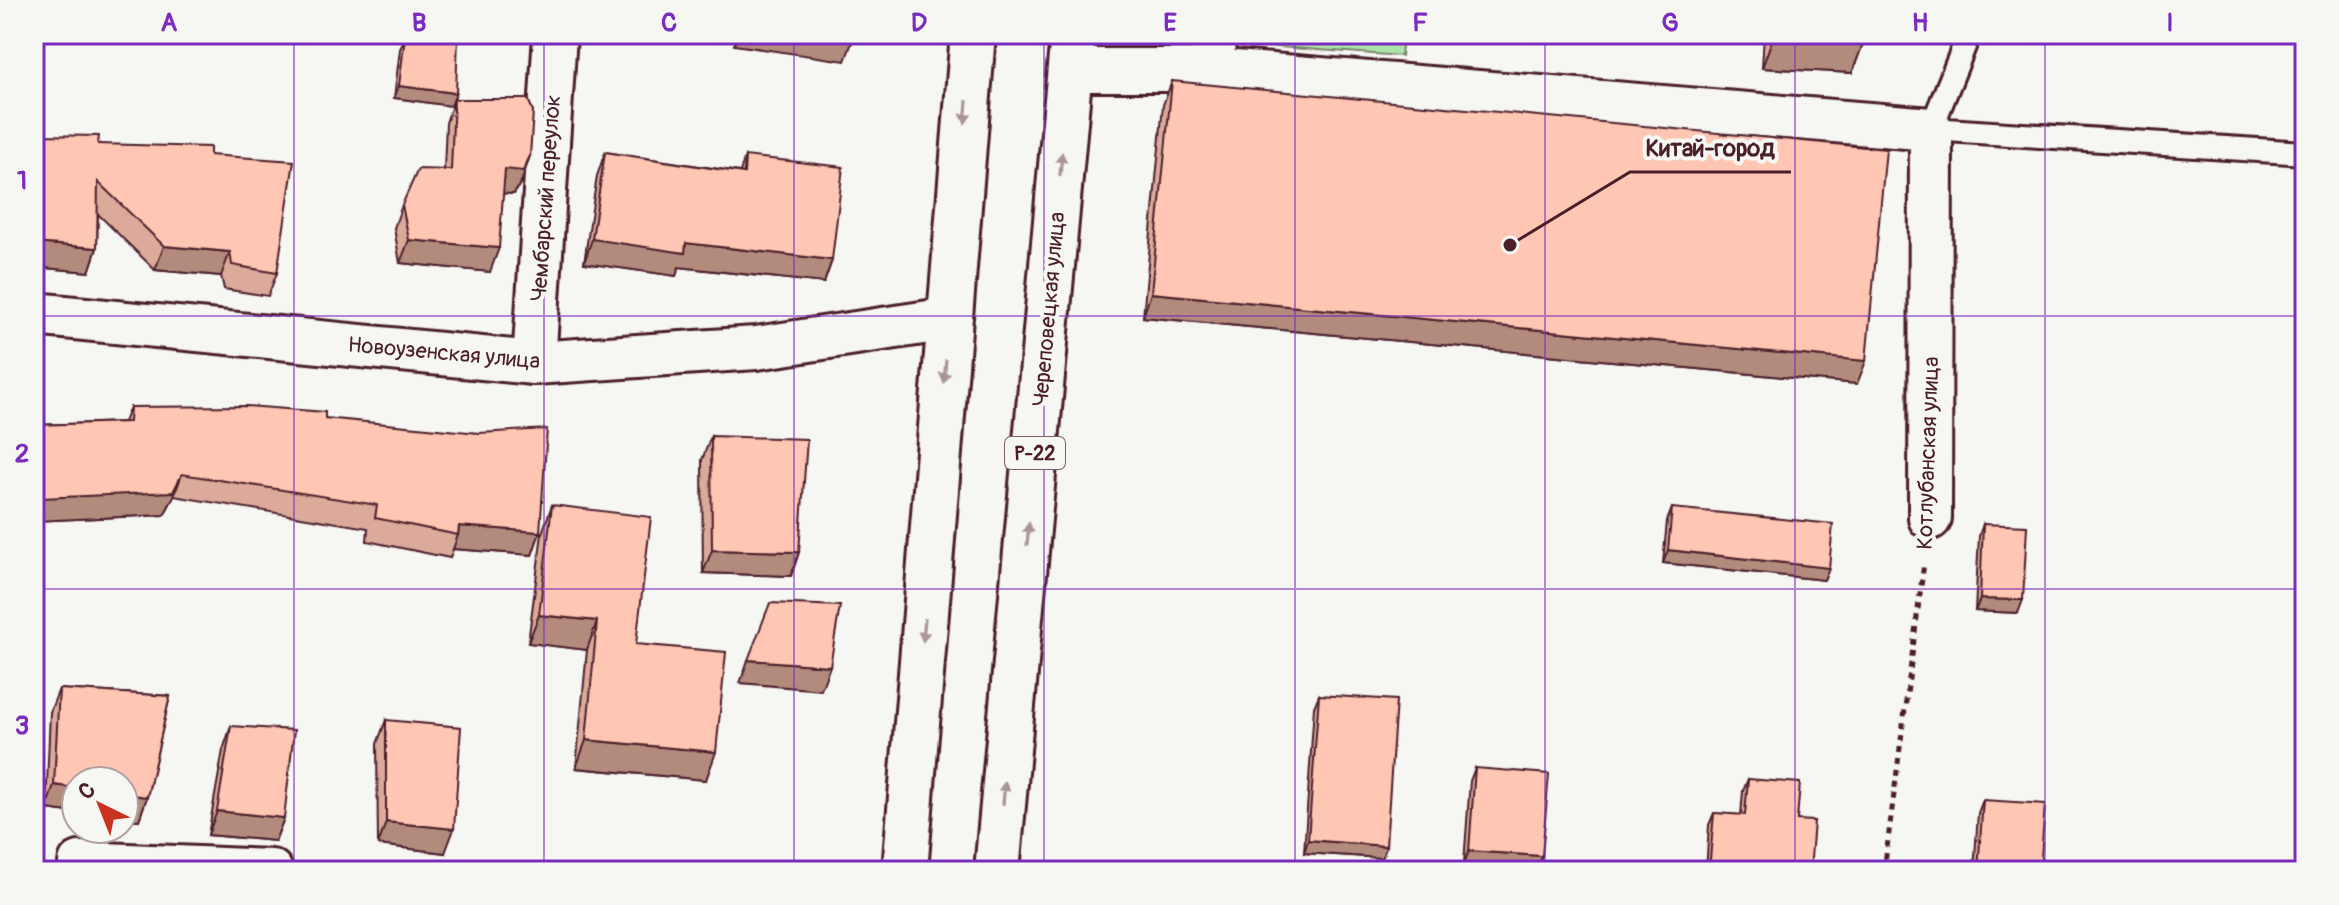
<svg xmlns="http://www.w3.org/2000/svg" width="2339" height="905" font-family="Pangolin,sans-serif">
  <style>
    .green { fill: #abe4a8; stroke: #7a826a; stroke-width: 2 }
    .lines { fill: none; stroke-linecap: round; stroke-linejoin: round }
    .lane-casing { stroke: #4a1f2b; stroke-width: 28 }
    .street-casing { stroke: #4a1f2b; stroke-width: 48 }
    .highway-casing { stroke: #4a1f2b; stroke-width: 50 }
    .path { stroke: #4a1f2b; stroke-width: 5; stroke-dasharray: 6 6; stroke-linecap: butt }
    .lane { stroke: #f6f6f2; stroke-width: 22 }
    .street { stroke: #f6f6f2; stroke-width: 42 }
    .highway { stroke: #f6f6f2; stroke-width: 44 }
    .wall { fill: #dbaa9a; stroke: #4a1f2b; stroke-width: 2 }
    .shaded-wall { fill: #b28b7d; stroke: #4a1f2b; stroke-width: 2 }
    .building { fill: #ffc6b3; stroke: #4a1f2b; stroke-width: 2 }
    .oneway { fill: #a99598 }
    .grid { fill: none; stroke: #7b2cbf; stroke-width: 2; stroke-opacity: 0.55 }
    .labels { text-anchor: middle; stroke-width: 8; stroke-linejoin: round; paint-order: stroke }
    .shield { fill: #f6f6f2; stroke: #7e6067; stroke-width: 2 }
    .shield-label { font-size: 20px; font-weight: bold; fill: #4a1f2b }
    .street-label { font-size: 22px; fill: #4a1f2b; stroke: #f6f6f2 }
    .leader { fill: none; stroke: #4a1f2b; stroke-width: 3 }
    .callout-dot { fill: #4a1f2b; stroke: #f6f6f2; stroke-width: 3 }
    .callout-label { font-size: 24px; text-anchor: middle; font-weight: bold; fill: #4a1f2b; stroke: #f6f6f2; stroke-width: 8; stroke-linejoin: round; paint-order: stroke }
    .neatline { fill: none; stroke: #7b2cbf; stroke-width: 3 }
    .grid-label { font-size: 26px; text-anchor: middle; font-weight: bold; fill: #7b2cbf }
  </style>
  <rect width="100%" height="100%" fill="#f6f6f2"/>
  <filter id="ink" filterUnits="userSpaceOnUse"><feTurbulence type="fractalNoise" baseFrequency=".0125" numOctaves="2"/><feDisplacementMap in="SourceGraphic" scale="16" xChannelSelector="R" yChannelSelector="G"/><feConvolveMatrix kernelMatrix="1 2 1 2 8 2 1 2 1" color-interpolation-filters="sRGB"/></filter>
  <g filter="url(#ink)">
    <g class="green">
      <polygon points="1133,34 1191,34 1190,42 1132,38"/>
      <polygon points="1252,34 1403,34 1401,56 1252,45"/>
    </g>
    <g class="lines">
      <defs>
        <polyline id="lane" points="1969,34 1931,129 2305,153"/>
        <g id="street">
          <polyline points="1070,70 1211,70 1931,129 1930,518"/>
          <polyline points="1211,70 1215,34"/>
          <polyline points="34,314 534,363 756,348 949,319"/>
          <polyline points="534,363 555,34"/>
          <polyline points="80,863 271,871"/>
        </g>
        <g id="highway">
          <polyline points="905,871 973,34"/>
          <polyline points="997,871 1073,34"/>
        </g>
      </defs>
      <use href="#lane" class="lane-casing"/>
      <use href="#street" class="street-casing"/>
      <use href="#highway" class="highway-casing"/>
      <polyline class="path" points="1884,871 1924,563"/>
      <use href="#lane" class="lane"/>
      <use href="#street" class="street"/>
      <use href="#highway" class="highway"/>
    </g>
    <g class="wall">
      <polygon points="1753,34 1869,34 1867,41 1864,41 1852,73 1762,68 1764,35 1752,36"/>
      <polygon points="405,37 456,93 451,106 394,98 400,49"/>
      <polygon points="1172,81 1857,384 1143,317 1163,105"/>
      <polygon points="454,99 522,180 514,194 503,193 490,272 400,263 394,228 402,205 444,170 446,123"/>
      <polygon points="37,135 98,144 210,155 277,273 268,296 224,289 221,276 155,270 98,214 97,248 89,272 34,267 34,143"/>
      <polygon points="605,152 740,172 745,156 832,260 824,283 679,267 676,276 584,263 597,176"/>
      <polygon points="130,407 325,418 540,532 532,555 453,549 450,558 367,541 368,528 174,496 164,515 34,521 34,425 124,422"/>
      <polygon points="711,436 799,552 791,576 703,573 702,460"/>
      <polygon points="552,505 636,644 706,780 576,768 587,650 528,643 542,533"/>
      <polygon points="1672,508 1824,580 1663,563 1667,521"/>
      <polygon points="1983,524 2018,613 1975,611 1979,536"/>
      <polygon points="59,689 170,696 147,797 139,820 124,819 124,781 76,781 76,813 46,809 50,712"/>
      <polygon points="1319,695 1386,846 1382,858 1304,853 1314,707"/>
      <polygon points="386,720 445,853 378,845 377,744"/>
      <polygon points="231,726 284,818 275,841 208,835 223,750"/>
      <polygon points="1475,768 1537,869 1464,863 1470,781"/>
      <polygon points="1748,779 1797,820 1810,871 1706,871 1709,825 1714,813 1741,815 1743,791"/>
      <polygon points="1983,800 2040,871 1974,871 1978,813"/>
    </g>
    <g class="shaded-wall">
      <polygon points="738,34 830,34 854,37 845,61 734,45"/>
      <polygon points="1774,34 1869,34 1867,41 1864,41 1852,73 1762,68"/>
      <polygon points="399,86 456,93 451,106 394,98"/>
      <polygon points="530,156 522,180 514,194 496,193 505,169"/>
      <polygon points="592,239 686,243 832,260 824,283 679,267 676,276 584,263"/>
      <polygon points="409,240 499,248 490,272 400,263"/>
      <polygon points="34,243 97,248 89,272 34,267"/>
      <polygon points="164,246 230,252 221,276 155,270"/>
      <polygon points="1151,293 1866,361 1857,384 1143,317"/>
      <polygon points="182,474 174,496 164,515 34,521 34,516 41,498"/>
      <polygon points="459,526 540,532 532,555 453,549 458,535"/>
      <polygon points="712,550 799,552 791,576 703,573"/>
      <polygon points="1668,550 1829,568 1824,580 1663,563"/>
      <polygon points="1980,599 2023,600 2018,613 1975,611"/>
      <polygon points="539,615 597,621 587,650 528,643"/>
      <polygon points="748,660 830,666 821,690 740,683"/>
      <polygon points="586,740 716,752 706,780 576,768"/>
      <polygon points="54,785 76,788 76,813 46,809"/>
      <polygon points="124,794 147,797 139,820 124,819"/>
      <polygon points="217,811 284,818 275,841 208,835"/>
      <polygon points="386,822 454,829 445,853 378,845"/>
      <polygon points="1308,840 1386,846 1382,858 1304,853"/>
      <polygon points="1469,851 1542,856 1537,869 1464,863"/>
    </g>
    <g class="building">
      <polygon points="830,34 854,34 854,37"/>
      <polygon points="458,36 456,93 399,86 405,37"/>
      <polygon points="1172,81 1886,149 1866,361 1151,293"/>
      <polygon points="454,99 528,99 533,111 530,156 523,171 505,169 499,248 409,240 402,205 418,169 451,170"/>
      <polygon points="37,135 99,136 98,144 210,147 210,155 294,161 277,273 232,265 230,252 164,246 98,182 97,248 34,243 34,200"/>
      <polygon points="605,152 744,173 745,156 843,167 832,260 686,243 685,253 592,239"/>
      <polygon points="247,406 325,412 325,418 479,433 547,429 540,532 459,526 458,535 375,518 377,505 182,474 173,492 41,498 34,492 34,425 129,422 130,407"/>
      <polygon points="711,436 807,439 799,552 712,550"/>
      <polygon points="552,505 651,517 636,644 726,652 716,752 586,740 597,621 539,615"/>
      <polygon points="1672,508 1833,524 1829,568 1668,550"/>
      <polygon points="1983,524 2027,526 2023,600 1980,599"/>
      <polygon points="770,603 840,606 830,666 748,660"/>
      <polygon points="59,689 170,696 147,797 124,794 124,781 76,781 76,788 54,785"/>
      <polygon points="1319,695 1396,700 1386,846 1308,840"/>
      <polygon points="386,720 461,727 454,829 386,822"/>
      <polygon points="231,726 294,730 284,818 217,811"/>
      <polygon points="1475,768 1549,774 1542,856 1469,851"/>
      <polygon points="1748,779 1800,783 1797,820 1814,821 1810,871 1709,871 1714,813 1745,815"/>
      <polygon points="1983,800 2045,804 2040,871 1978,871"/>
    </g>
    <defs><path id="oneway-solid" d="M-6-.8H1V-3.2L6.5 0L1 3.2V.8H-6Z" transform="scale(2)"/></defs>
    <g class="oneway">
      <use href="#oneway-solid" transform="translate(966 112) rotate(95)"/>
      <use href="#oneway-solid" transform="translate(1061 164) rotate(-85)"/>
      <use href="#oneway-solid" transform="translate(945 371) rotate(95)"/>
      <use href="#oneway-solid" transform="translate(1028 534) rotate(-85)"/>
      <use href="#oneway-solid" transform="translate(924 630) rotate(95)"/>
      <use href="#oneway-solid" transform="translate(1004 793) rotate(-85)"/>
    </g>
  </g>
  <path class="grid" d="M294 34V871M544 34V871M794 34V871M1044 34V871M1295 34V871M1545 34V871M1795 34V871M2045 34V871M34 316H2305M34 589H2305"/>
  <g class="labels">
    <rect class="shield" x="1005" y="437" width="60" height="32" rx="6"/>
    <g class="shield-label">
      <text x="1035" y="460">Р-22</text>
    </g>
    <g class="street-label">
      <text transform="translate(545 198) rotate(-86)" y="8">Чембарский переулок</text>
      <text transform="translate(1048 309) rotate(-85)" y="8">Череповецкая улица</text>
      <text transform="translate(444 352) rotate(5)" y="8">Новоузенская улица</text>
      <text transform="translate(1927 453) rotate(-88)" y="8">Котлубанская улица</text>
    </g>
  </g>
  <path class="leader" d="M1510 245L1630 172H1791"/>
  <circle class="callout-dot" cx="1510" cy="245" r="8"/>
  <g class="callout-label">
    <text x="1710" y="156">Китай-город</text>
  </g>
  <rect width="2339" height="905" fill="none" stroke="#f6f6f2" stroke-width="88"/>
  <g transform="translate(100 805) rotate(317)"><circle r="38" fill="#f6f6f2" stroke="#b1a0a2" stroke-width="2"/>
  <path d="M0-6L14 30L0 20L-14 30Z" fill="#c8321e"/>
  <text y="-12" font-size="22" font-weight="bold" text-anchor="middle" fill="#4a1f2b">С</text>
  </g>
  <rect x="44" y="44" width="2251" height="817" class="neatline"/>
  <g class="grid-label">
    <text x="169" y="31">A</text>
    <text x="419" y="31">B</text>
    <text x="669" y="31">C</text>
    <text x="919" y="31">D</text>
    <text x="1170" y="31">E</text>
    <text x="1420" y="31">F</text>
    <text x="1670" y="31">G</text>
    <text x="1920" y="31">H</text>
    <text x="2170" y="31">I</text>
    <text x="22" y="189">1</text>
    <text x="22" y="462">2</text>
    <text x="22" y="734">3</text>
  </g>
</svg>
